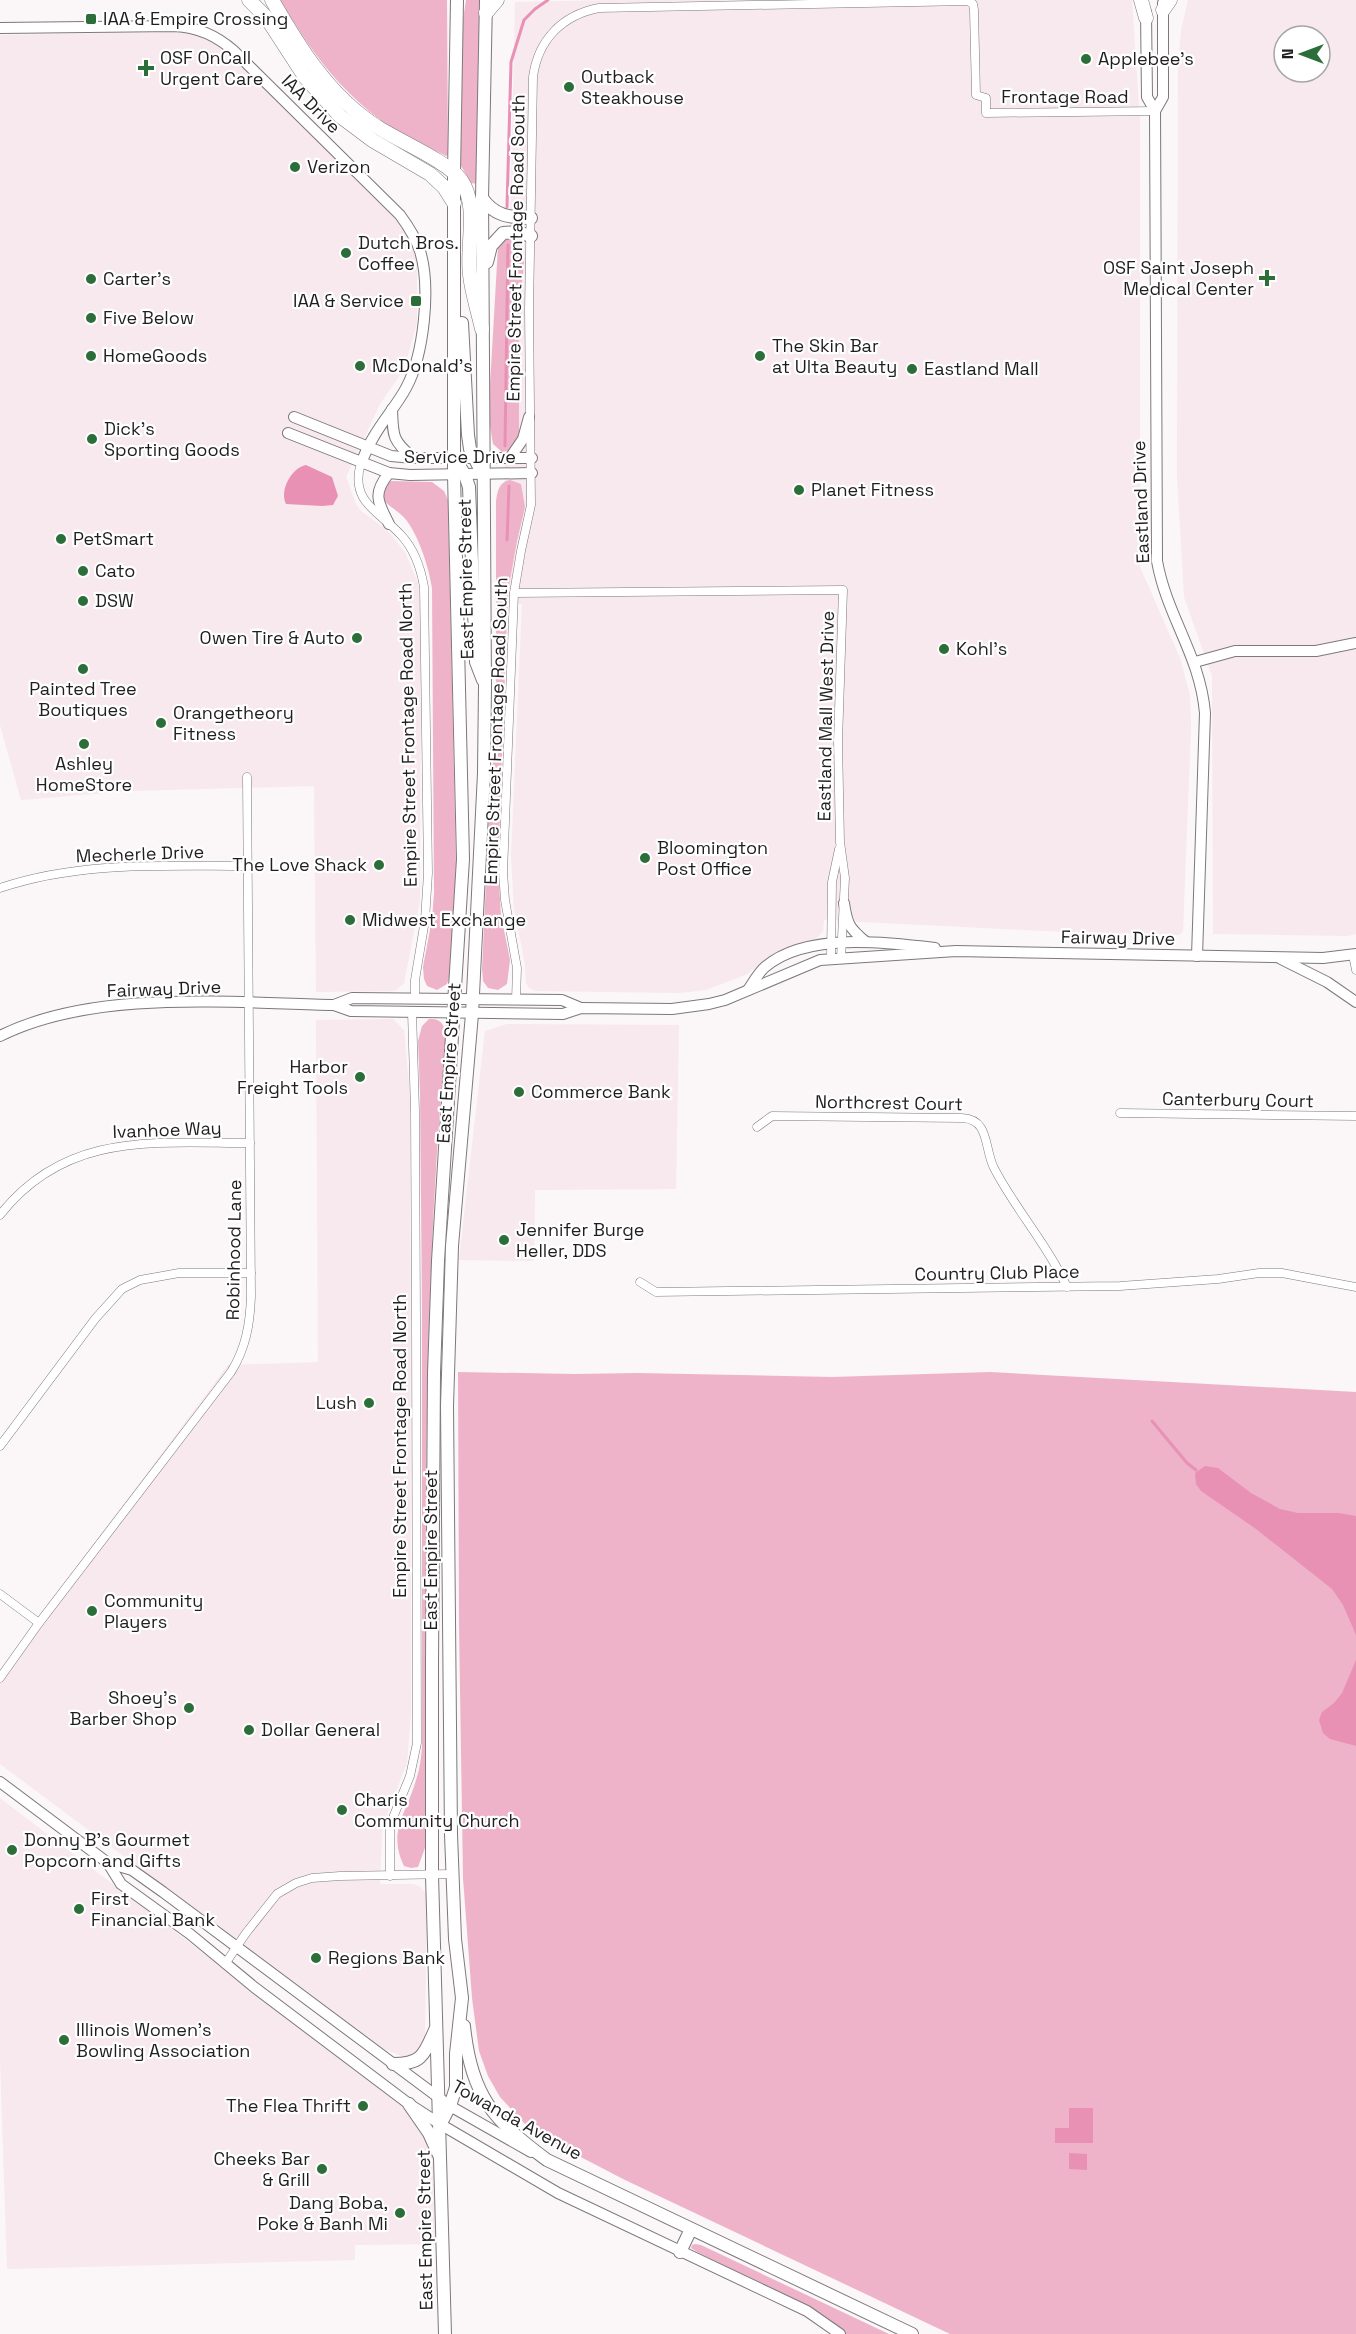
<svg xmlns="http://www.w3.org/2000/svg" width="1356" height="2334" font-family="'Space Grotesk',sans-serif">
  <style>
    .built { fill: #f7e9ee; fill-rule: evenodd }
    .green { fill: #eeb3c9 }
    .water { fill: #e991b5 }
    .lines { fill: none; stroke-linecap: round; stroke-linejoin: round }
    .stream { stroke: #e991b5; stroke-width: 3 }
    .street-casing { stroke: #7d797a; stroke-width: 9 }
    .secondary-casing { stroke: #7d797a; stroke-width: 12 }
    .primary-casing { stroke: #7d797a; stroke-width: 14 }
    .highway-casing { stroke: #7d797a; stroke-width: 15 }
    .street { stroke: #fff; stroke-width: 8 }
    .secondary { stroke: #fff; stroke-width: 10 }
    .primary { stroke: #fff; stroke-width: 12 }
    .highway { stroke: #fff; stroke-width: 14 }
    .poi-dot { fill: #2b6e39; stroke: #fff; stroke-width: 2 }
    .labels { text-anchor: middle; stroke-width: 4.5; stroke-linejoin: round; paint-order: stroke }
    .poi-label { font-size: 18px; fill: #201e1f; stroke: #fff; text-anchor: start }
    .street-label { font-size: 18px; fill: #201e1f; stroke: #fff }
  </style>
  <rect width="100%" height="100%" fill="#fbf6f8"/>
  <g class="built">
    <polygon points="611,0 1132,0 1140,121 1140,567 1180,658 1190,695 1191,727 1183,931 1179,935 1044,931 824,920 823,931 816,939 784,950 745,975 706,990 679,993 536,991 529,988 526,983 525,964 514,909 511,856 522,604 502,604 515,2"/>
    <path d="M1188 0H1356V934L1348 936 1213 934 1212 676 1184 597 1177 475 1178 65 1181 30ZM1284 36H1320V72H1284Z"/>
    <polygon points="184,32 200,35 217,43 229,53 395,217 407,233 417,260 417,323 406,362 400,375 380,404 346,477 356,504 362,512 386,529 405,552 418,583 421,625 420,901 404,983 395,991 316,992 314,786 131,791 21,800 0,725 0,35"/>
    <polygon points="393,1019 404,1030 410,1095 411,1713 407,1763 387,1814 382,1832 380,1884 413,1884 419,1886 426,1893 427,1900 425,2035 419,2052 406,2058 380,2047 0,1764 0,1669 228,1365 318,1362 316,1020"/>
    <polygon points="507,1024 679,1025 676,1189 535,1190 534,1261 459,1260 485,1031"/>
    <polygon points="0,1798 411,2112 418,2122 434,2154 439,2244 355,2245 355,2260 7,2269 0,2060"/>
  </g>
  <g class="green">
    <path d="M280 0H447L448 155 446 156C426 145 404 135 385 123 338 90 309 48 280 0Z"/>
    <polygon points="466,0 480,0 477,184 471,183 460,164 463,20"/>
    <polygon points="507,238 513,238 519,243 524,263 519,311 519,432 518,440 511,450 502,452 493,444 490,426 490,385 498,247"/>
    <path d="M510 480 521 484 525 507 517 541 508 591 498 867 501 915 510 960 507 984 498 990 488 988 483 981 482 969 490 795 496 730V502C497 491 499 482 510 480Z"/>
    <path d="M391 481 432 482 444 491 448 500 456 865 451 973 447 984 437 990 427 986 424 979 423 967 432 919 434 893 432 588C429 568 419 537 407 521 401 513 392 508 385 502L383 498 386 484Z"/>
    <path d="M429 1019C442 1018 445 1026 446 1037 421 1305 426 1576 426 1845L418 1867 411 1868 404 1866C387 1831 407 1813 416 1780 420 1769 421 1758 422 1747V1309L420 1092 418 1041 422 1026Z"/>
    <polygon points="458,1372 575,1374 637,1373 832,1377 990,1372 1356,1392 1356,2334 950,2334 625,2180 548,2140 525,2124 500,2097 488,2076 479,2051 472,1998 463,1878 459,1625"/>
    <polygon points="695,2244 701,2245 889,2334 846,2334 831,2321 699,2253 691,2248 692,2245"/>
  </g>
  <g class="water">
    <path d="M306 465 332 477 338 496 333 505 322 506 286 504C279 491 291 468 306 465Z"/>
    <polygon points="1205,1466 1218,1468 1251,1493 1280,1509 1298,1513 1339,1513 1356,1516 1356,1635 1343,1605 1332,1589 1256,1529 1201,1491 1196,1484 1195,1473"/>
    <polygon points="1356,1660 1356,1746 1330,1739 1323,1733 1319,1720 1322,1712 1334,1703 1342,1693"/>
    <polygon points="1069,2108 1093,2108 1093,2143 1055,2143 1055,2128 1069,2128"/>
    <polygon points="1069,2153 1087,2154 1087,2170 1069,2169"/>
  </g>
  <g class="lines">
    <g class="stream">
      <polyline points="507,207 511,62 524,20 535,9 548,0"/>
      <polyline points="505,446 508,245"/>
      <polyline points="507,540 509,486"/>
      <polyline points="1152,1421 1187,1463 1196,1470"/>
    </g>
    <defs>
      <g id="street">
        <path d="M361 463C349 502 380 512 401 535 414 549 421 569 424 587L428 873 425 920 415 980V998"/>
        <polyline points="514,593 843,590 838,741 840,842 845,878 841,958"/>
        <path d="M0 888C79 861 164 866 247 866"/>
        <polyline points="1353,955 1356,970"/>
        <polyline points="831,959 832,882 839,849"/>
        <path d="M516 1000 517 968 505 900 503 872 514 593 521 551 531 505 529 310 533 77C538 40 562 15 599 8L968 1 973 4 974 10 976 95 986 98V113L1155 111"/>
        <polyline points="1120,1113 1356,1116"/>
        <path d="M757 1127 772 1116 962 1118C990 1119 984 1149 994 1168 1015 1209 1047 1244 1067 1287"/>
        <path d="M0 1215C66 1131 155 1143 250 1143"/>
        <polyline points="640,1282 656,1292 1120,1286 1218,1279 1259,1273 1282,1273 1356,1287"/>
        <polyline points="0,1446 95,1319 122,1289 140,1280 179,1273 251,1273"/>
        <polyline points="0,1594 39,1623"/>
        <path d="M0 1678 39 1623 231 1372C246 1348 250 1324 251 1296L247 777"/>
        <polyline points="390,1876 390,1825 410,1776 417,1743 416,1320 415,1111 412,1012"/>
        <polyline points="225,1964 246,1933 277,1894 296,1883 312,1878 340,1876 452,1874"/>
      </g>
      <g id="secondary">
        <path d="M1146 12 1147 97 1155 111 1157 561C1167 617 1200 655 1205 713L1197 956"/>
        <path d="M0 28 175 26C198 27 217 36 234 51L400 215C408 226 416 238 420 251 431 287 424 355 406 388 397 405 383 420 373 438 368 446 365 454 361 463"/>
        <polyline points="1155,111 1163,97 1163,3"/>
        <path d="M392 409C393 436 392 440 413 458"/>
        <polyline points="294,417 391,456 413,458 532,458"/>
        <polyline points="288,433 389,473 410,475 532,473"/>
        <polyline points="510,458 523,439 529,417"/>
        <path d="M389 473C372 494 378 502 389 524"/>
        <polyline points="1195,662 1235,651 1316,651 1356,643"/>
        <path d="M844 903C847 924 849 928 866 942"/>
        <polyline points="1281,959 1327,982 1356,1002"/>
        <path d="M748 990C753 983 758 973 765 967 805 932 886 942 935 948"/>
        <polyline points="334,1005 351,1011 563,1014 581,1008 672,1009 709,1004 725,1000 820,960 956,951 1323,958 1356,954"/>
        <path d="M0 1036C94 989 231 1003 334 1005L352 998 562 1000 581 1008"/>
        <polyline points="0,1782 108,1863 132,1870 163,1892 450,2106 531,2152"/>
        <polyline points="108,1863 121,1884 190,1934 254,1987 409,2104 440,2124 558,2193 807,2311 840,2334"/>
      </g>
      <g id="primary">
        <path d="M482 198C495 217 510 217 531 218"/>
        <polyline points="487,262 491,246 503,233 517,232 531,236"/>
        <polyline points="462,323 468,435 470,449 481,471"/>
        <polyline points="455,459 465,475 469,487 476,662 483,680"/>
        <path d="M464 2026C471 2096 493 2120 547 2160L912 2334"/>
        <path d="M393 2064C422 2064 424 2055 435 2030"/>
        <polyline points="409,2104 429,2133 439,2155"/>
        <polyline points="441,2123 450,2106 456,2087 456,2054 462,1998 455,1939 451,1834 447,1406 452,1246 472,1014 484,773 485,686 482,198 486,0"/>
        <polyline points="680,2252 691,2229"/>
        <polyline points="445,2334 432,1875 432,1663 434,1373 438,1261 463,859 454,475 454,173 457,0"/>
      </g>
      <g id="highway">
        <polyline points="249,0 266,17 305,77 340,116 372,140 430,174 444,187 454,203"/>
        <path d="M272 0C299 47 329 96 376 126 398 141 446 160 461 180 479 206 466 246 470 275 472 293 478 311 482 329"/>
        <polyline points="1141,0 1146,18"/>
        <polyline points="1163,10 1170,0"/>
        <polyline points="486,13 497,0"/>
      </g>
    </defs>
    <use href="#street" class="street-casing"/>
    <use href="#secondary" class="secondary-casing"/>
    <use href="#primary" class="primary-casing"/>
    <use href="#highway" class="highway-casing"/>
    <use href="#street" class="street"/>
    <use href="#secondary" class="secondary"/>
    <use href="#primary" class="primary"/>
    <use href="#highway" class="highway"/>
  </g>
  <g class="poi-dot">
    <rect x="85" y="13" width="12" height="12" rx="3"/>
    <circle cx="1086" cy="59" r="6"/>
    <path d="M143 59h6v6h6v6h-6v6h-6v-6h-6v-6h6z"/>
    <circle cx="569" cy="87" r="6"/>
    <circle cx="295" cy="167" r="6"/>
    <circle cx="346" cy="253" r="6"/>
    <path d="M1264 269h6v6h6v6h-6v6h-6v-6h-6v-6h6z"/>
    <circle cx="91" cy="279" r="6"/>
    <rect x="410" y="295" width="12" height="12" rx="3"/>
    <circle cx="91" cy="318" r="6"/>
    <circle cx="91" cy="356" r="6"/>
    <circle cx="760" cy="356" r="6"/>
    <circle cx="360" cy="366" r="6"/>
    <circle cx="912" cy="369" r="6"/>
    <circle cx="92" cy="439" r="6"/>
    <circle cx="799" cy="490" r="6"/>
    <circle cx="61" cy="539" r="6"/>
    <circle cx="83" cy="571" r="6"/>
    <circle cx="83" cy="601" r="6"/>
    <circle cx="357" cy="638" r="6"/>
    <circle cx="944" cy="649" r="6"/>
    <circle cx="83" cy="669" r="6"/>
    <circle cx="161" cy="723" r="6"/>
    <circle cx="84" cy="744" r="6"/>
    <circle cx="645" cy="858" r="6"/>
    <circle cx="379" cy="865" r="6"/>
    <circle cx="350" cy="920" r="6"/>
    <circle cx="360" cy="1077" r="6"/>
    <circle cx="519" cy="1092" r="6"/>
    <circle cx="504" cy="1240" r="6"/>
    <circle cx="369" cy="1403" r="6"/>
    <circle cx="92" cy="1611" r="6"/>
    <circle cx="189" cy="1708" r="6"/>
    <circle cx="249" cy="1730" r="6"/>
    <circle cx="342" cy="1810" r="6"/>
    <circle cx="12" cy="1850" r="6"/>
    <circle cx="79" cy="1909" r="6"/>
    <circle cx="316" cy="1958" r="6"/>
    <circle cx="64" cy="2040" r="6"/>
    <circle cx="363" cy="2106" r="6"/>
    <circle cx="322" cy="2169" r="6"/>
    <circle cx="400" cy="2213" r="6"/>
  </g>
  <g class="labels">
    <g class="poi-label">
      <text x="103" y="25">IAA &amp; Empire Crossing</text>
      <text x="160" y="64">OSF OnCall<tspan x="160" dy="21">Urgent Care</tspan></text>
      <text x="1098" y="65">Applebee's</text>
      <text x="581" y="83">Outback<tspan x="581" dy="21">Steakhouse</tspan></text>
      <text x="307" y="173">Verizon</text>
      <text x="358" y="249">Dutch Bros.<tspan x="358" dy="21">Coffee</tspan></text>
      <text x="1254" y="274" text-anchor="end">OSF Saint Joseph<tspan x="1254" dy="21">Medical Center</tspan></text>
      <text x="103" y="285">Carter's</text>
      <text x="404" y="307" text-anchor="end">IAA &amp; Service</text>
      <text x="103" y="324">Five Below</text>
      <text x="772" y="352">The Skin Bar<tspan x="772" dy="21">at Ulta Beauty</tspan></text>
      <text x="103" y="362">HomeGoods</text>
      <text x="372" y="372">McDonald's</text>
      <text x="924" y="375">Eastland Mall</text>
      <text x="104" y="435">Dick's<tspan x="104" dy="21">Sporting Goods</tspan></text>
      <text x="811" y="496">Planet Fitness</text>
      <text x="73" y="545">PetSmart</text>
      <text x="95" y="577">Cato</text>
      <text x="95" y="607">DSW</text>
      <text x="345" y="644" text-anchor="end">Owen Tire &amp; Auto</text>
      <text x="956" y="655">Kohl's</text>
      <text x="83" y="695" text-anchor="middle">Painted Tree<tspan x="83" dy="21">Boutiques</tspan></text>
      <text x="173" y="719">Orangetheory<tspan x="173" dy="21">Fitness</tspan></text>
      <text x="84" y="770" text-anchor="middle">Ashley<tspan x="84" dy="21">HomeStore</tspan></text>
      <text x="657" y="854">Bloomington<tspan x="657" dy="21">Post Office</tspan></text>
      <text x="367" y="871" text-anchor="end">The Love Shack</text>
      <text x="362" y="926">Midwest Exchange</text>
      <text x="348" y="1073" text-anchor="end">Harbor<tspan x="348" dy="21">Freight Tools</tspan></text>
      <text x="531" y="1098">Commerce Bank</text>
      <text x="516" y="1236">Jennifer Burge<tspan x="516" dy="21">Heller, DDS</tspan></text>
      <text x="357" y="1409" text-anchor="end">Lush</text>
      <text x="104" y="1607">Community<tspan x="104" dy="21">Players</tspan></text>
      <text x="177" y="1704" text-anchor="end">Shoey's<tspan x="177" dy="21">Barber Shop</tspan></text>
      <text x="261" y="1736">Dollar General</text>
      <text x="354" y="1806">Charis<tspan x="354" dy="21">Community Church</tspan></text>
      <text x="24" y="1846">Donny B's Gourmet<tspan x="24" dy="21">Popcorn and Gifts</tspan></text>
      <text x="91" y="1905">First<tspan x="91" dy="21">Financial Bank</tspan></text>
      <text x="328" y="1964">Regions Bank</text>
      <text x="76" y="2036">Illinois Women's<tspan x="76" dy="21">Bowling Association</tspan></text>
      <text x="351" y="2112" text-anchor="end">The Flea Thrift</text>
      <text x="310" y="2165" text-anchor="end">Cheeks Bar<tspan x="310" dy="21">&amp; Grill</tspan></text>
      <text x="388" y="2209" text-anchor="end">Dang Boba,<tspan x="388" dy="21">Poke &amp; Banh Mi</tspan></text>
    </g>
    <g class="street-label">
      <text x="1065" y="103">Frontage Road</text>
      <text transform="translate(311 104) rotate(45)" y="6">IAA Drive</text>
      <text transform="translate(516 248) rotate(-89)" y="6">Empire Street Frontage Road South</text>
      <text x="460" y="463">Service Drive</text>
      <text transform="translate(1141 502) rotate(-92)" y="6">Eastland Drive</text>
      <text transform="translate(466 579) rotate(-91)" y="6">East Empire Street</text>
      <text transform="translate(826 716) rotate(-89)" y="6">Eastland Mall West Drive</text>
      <text transform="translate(496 731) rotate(-88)" y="6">Empire Street Frontage Road South</text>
      <text transform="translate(408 735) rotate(-91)" y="6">Empire Street Frontage Road North</text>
      <text transform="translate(140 854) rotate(-2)" y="6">Mecherle Drive</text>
      <text transform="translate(1118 938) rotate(1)" y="6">Fairway Drive</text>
      <text transform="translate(164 989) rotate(-2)" y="6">Fairway Drive</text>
      <text transform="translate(449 1063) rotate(-86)" y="6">East Empire Street</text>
      <text transform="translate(1238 1100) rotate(1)" y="6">Canterbury Court</text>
      <text transform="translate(889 1103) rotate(1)" y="6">Northcrest Court</text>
      <text transform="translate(167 1130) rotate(-2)" y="6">Ivanhoe Way</text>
      <text transform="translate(234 1250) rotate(-89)" y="6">Robinhood Lane</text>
      <text transform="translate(997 1273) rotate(-1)" y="6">Country Club Place</text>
      <text transform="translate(400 1446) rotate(-90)" y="6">Empire Street Frontage Road North</text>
      <text transform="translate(431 1550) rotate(-90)" y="6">East Empire Street</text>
      <text transform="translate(517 2120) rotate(29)" y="6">Towanda Avenue</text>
      <text transform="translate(425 2230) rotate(-91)" y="6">East Empire Street</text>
    </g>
  </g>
  <g transform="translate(1302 54) rotate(270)"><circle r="28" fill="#ffffff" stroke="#a6a5a5" stroke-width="1.5"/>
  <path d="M0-4.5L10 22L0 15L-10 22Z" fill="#2b6e39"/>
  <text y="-9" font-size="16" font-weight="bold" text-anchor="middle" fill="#201e1f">N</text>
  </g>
</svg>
